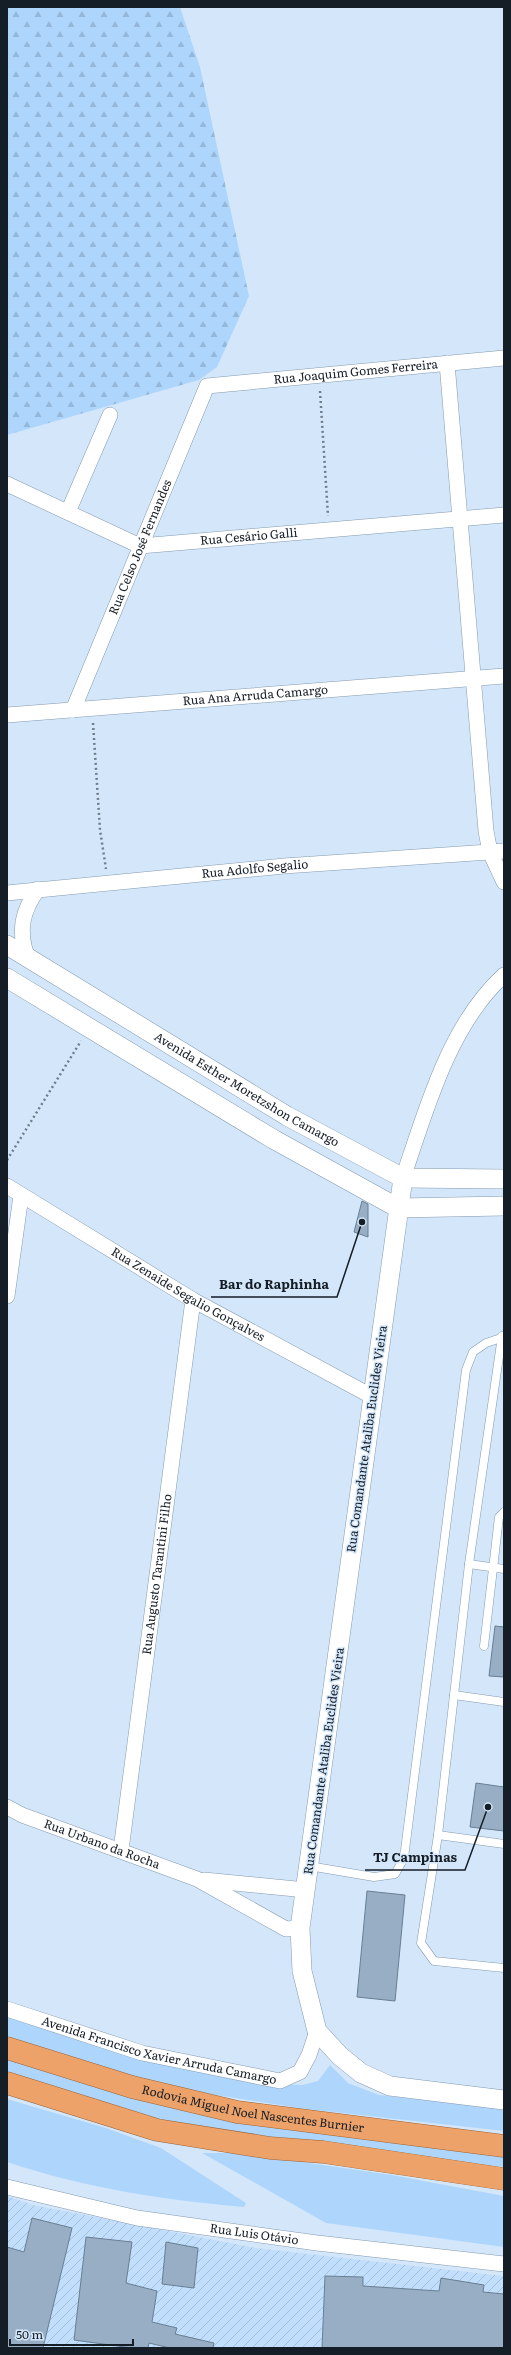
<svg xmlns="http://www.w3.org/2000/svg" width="511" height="2355" font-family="Literata,serif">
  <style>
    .industrial { fill: url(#industrial-furrows) }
    .grass { fill: #aed6fd }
    .forest { fill: url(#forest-firs) }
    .building { fill: #97aec4; stroke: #687e93 }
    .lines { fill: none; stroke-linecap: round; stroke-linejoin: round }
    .service-casing { stroke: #849ab0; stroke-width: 9 }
    .minor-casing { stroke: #849ab0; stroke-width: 16 }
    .tertiary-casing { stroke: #849ab0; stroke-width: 20 }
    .trunk-casing { stroke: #9e6438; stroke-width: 23 }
    .path { stroke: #707d8b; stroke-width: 2.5; stroke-dasharray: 2 3; stroke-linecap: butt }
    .service { stroke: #fff; stroke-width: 8 }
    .minor { stroke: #fff; stroke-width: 15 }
    .tertiary { stroke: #fff; stroke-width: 19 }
    .trunk { stroke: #eca268; stroke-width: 22 }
    .labels { text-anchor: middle; stroke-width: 3; stroke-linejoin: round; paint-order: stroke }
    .street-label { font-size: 12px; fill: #151d26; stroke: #d4e7fa }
    .leader { fill: none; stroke: #151d26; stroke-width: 1.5 }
    .callout-dot { fill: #151d26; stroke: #d4e7fa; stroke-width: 1.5 }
    .callout-label { font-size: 13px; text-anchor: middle; font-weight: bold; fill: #151d26; stroke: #d4e7fa; stroke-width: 3; stroke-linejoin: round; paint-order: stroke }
  </style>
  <defs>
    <pattern id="industrial-furrows" width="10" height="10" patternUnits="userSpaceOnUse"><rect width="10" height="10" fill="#c1dffc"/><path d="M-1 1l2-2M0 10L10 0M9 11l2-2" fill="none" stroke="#a5bfd8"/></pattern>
    <pattern id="forest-firs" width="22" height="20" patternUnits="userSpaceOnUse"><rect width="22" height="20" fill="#aed6fd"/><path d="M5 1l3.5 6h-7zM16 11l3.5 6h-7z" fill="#95b7d9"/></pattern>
  </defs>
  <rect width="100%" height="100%" fill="#d4e7fa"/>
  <polygon class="industrial" points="7,2196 33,2205 256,2248 504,2276 504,2348 7,2348"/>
  <g class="grass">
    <polygon points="7,2015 274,2084 302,2085 318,2081 330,2065 348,2083 379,2095 504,2109 504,2131 306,2109 183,2090 7,2041"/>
    <polygon points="7,2055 504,2155 504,2167 247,2136 135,2115 7,2072"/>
    <path d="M7 2099 106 2128 161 2148 246 2203 244 2207C164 2200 84 2188 7 2162Z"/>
    <polygon points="202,2153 241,2153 392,2175 504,2196 504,2247 326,2223"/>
  </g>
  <polygon class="forest" points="7,7 180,7 200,67 249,296 217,367 199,380 7,435"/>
  <g class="building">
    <polygon points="362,1201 368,1204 368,1237 354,1232"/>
    <polygon points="495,1626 504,1627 504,1677 489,1676"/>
    <polygon points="476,1783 504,1787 504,1831 470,1827"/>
    <polygon points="367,1891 405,1895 395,2001 357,1997"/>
    <polygon points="32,2218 72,2228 43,2348 7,2348 7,2247 24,2252"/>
    <polygon points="86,2237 132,2242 126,2283 157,2291 152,2322 177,2328 175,2334 214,2343 213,2348 170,2348 149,2343 148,2348 132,2348 74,2340"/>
    <polygon points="166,2242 198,2248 194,2288 162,2284"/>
    <polygon points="325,2276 363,2277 363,2286 439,2291 441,2278 484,2285 483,2292 504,2294 504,2348 322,2348"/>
  </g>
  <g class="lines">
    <defs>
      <g id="service">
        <polyline points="502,1336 469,1564 438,1835 421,1943 434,1961 504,1968"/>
        <polyline points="469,1564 504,1569"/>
        <polyline points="484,1646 499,1517 504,1512"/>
        <polyline points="454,1695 504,1702"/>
        <polyline points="438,1835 504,1844"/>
        <polyline points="309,1866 374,1877 395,1874 404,1858 466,1370 473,1352 486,1343 504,1337"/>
      </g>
      <g id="minor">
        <polyline points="447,363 486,831 490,852 504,882"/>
        <path id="s1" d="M7 484 140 546 504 515"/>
        <polyline points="68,512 110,415"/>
        <path id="s2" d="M73 710 207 386 504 358"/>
        <path id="s3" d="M7 715 504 676"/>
        <path id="s4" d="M7 893 284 866 504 851"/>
        <path d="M27 956C18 931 22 911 38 889"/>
        <path d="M403 1178C426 1110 449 1025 504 975"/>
        <path id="s5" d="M7 1186 193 1300 373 1397"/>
        <polyline points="7,1296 21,1196"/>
        <path id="s6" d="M7 1807 22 1815 197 1879 286 1929 300 1928"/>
        <path id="s7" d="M121 1850 193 1300"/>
        <polyline points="204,1880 306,1890"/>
        <path id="s8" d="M7 2009 142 2053 280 2081 300 2072 309 2055 317 2031"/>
        <path id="s9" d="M7 2187 137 2218 317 2243 504 2264"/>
      </g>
      <g id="tertiary">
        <path id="s10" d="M7 945 287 1116 403 1178 504 1179"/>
        <polyline points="7,978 273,1139 398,1208 504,1206"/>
        <polyline points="403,1178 300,1928 302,1971 317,2031 340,2056 361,2073 390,2086 504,2100"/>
      </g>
      <g id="trunk">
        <path id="s11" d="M7 2048 132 2087 237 2112 504 2146"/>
        <polyline points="7,2083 157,2130 270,2148 323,2152 504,2179"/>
      </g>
    </defs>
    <use href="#service" class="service-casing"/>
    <use href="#minor" class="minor-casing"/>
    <use href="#tertiary" class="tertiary-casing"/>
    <use href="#trunk" class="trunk-casing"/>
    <g class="path">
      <polyline points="320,391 328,516"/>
      <polyline points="93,723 100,830 106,869"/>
      <polyline points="7,1160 81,1041"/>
    </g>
    <use href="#service" class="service"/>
    <use href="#minor" class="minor"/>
    <use href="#tertiary" class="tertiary"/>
    <use href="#trunk" class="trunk"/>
  </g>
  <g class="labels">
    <g class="street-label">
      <text dy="4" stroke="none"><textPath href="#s2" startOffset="500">Rua Joaquim Gomes Ferreira</textPath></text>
      <text dy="4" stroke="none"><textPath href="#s1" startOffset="256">Rua Cesário Galli</textPath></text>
      <text dy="4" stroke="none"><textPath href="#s2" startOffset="176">Rua Celso José Fernandes</textPath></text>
      <text dy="4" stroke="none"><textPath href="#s3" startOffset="249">Rua Ana Arruda Camargo</textPath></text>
      <text dy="4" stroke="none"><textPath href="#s4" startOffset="249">Rua Adolfo Segalio</textPath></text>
      <text dy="4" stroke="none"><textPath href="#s10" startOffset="280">Avenida Esther Moretzshon Camargo</textPath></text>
      <text dy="4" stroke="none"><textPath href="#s5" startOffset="211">Rua Zenaide Segalio Gonçalves</textPath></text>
      <text transform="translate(367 1439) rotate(-82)" y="4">Rua Comandante Ataliba Euclides Vieira</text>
      <text dy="4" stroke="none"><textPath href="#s7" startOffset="278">Rua Augusto Tarantini Filho</textPath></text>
      <text transform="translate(324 1761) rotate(-82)" y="4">Rua Comandante Ataliba Euclides Vieira</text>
      <text dy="4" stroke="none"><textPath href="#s6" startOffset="102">Rua Urbano da Rocha</textPath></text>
      <text dy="4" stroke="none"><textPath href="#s8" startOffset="158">Avenida Francisco Xavier Arruda Camargo</textPath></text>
      <text dy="4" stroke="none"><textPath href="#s11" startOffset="254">Rodovia Miguel Noel Nascentes Burnier</textPath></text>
      <text dy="4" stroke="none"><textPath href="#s9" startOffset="252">Rua Luis Otávio</textPath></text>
    </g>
  </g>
  <path class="leader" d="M362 1222L337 1297H211M488 1807L465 1870H365"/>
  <g class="callout-dot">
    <circle cx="362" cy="1222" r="4"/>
    <circle cx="488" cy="1807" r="4"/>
  </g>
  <g class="callout-label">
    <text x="274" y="1289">Bar do Raphinha</text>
    <text x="415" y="1862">TJ Campinas</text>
  </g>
  <rect width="511" height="2355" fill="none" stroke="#151d26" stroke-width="16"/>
  <path d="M10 2339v6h123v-6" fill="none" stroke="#151d26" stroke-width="2"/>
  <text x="16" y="2339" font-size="12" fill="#151d26" stroke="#d4e7fa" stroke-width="3" paint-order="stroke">50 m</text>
</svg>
